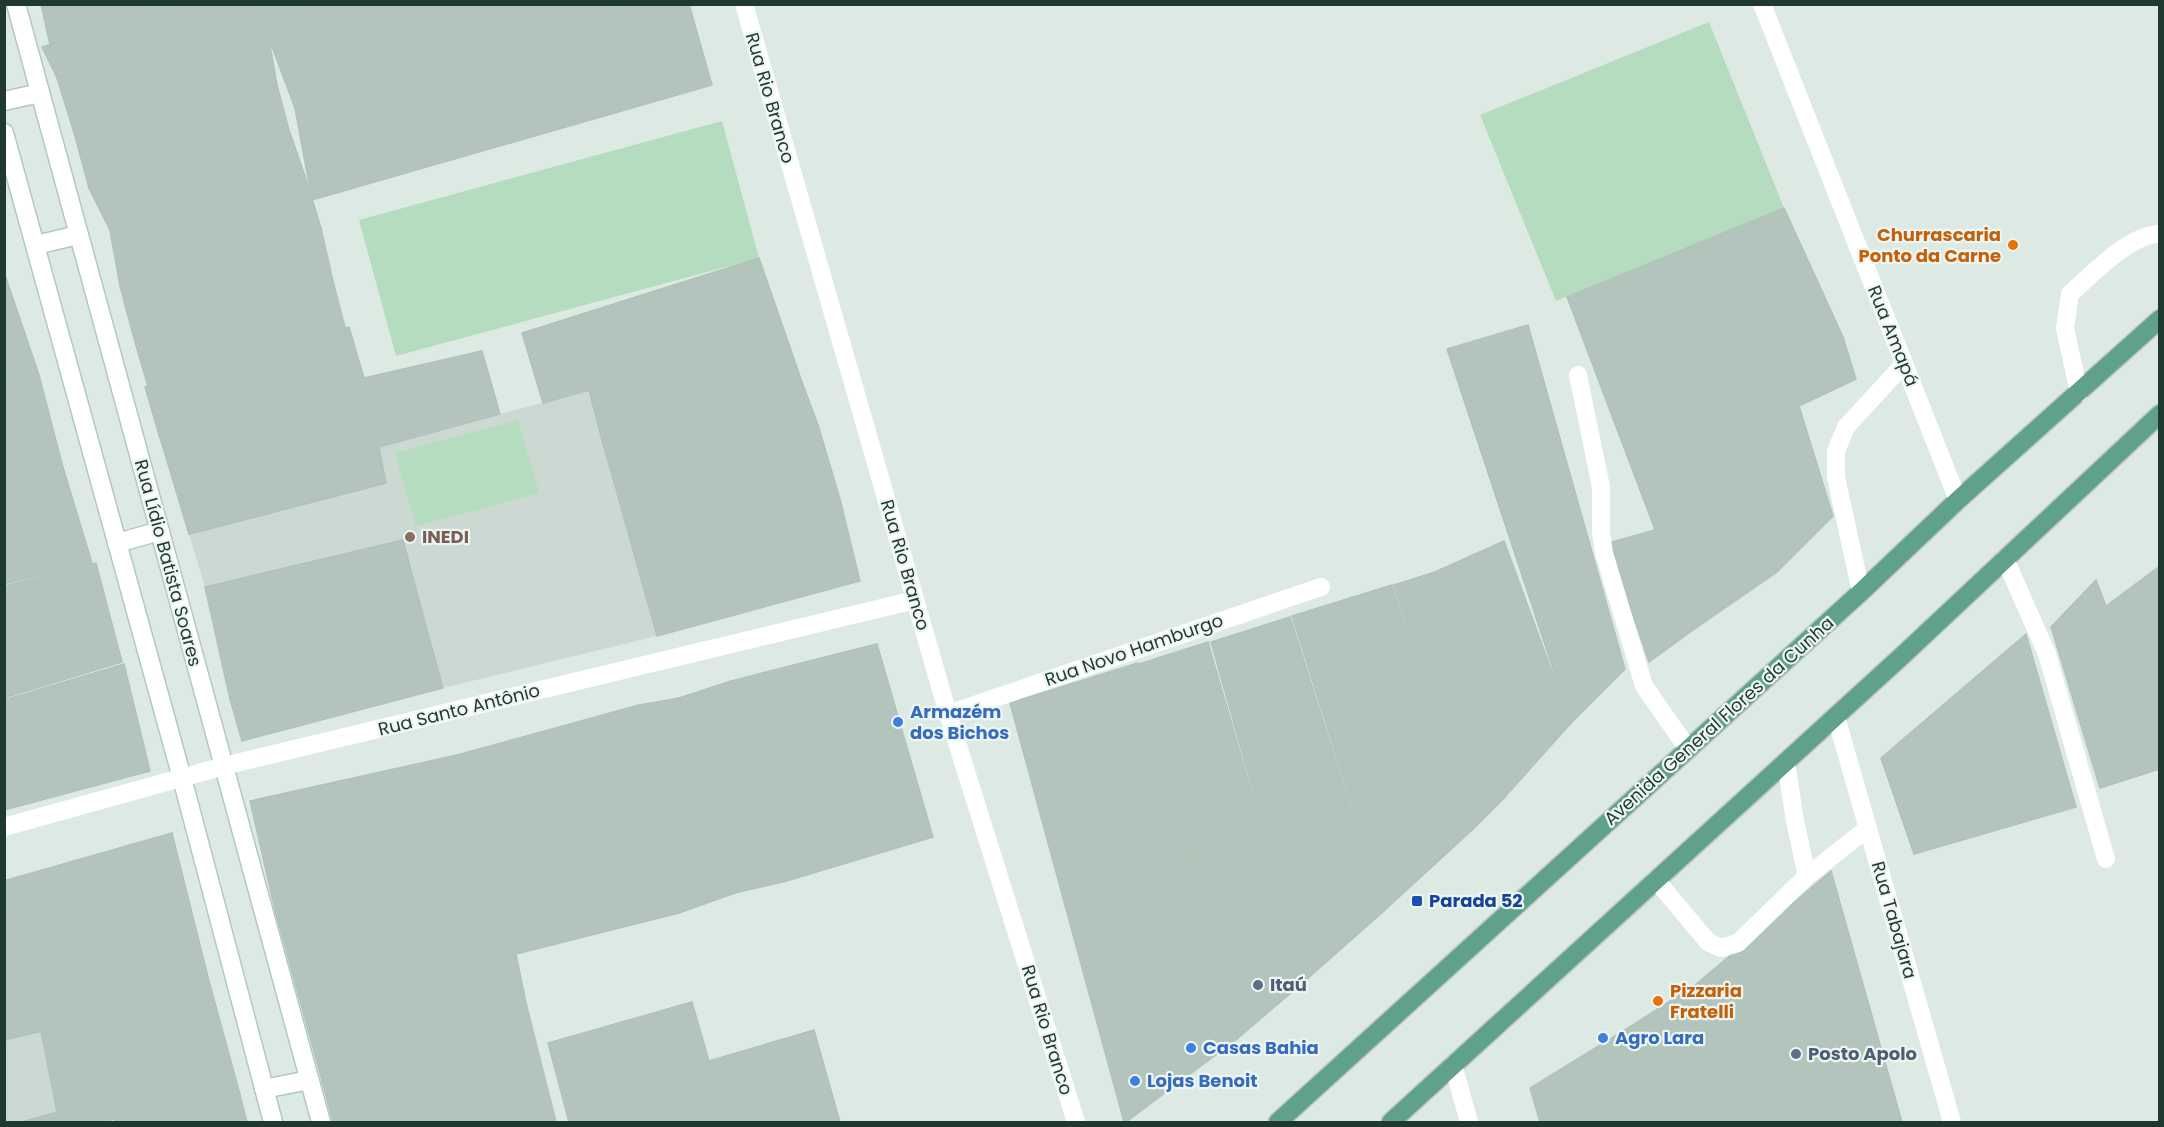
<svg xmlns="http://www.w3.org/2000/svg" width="2164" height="1127" font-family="Poppins,sans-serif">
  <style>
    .built { fill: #cbd9d2 }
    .green { fill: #b5dcbe }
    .building { fill: #b3c4bc; stroke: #b0c3ba; stroke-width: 1.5 }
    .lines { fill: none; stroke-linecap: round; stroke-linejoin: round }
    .secondary-casing { stroke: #b0cabf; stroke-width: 21 }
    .primary-casing { stroke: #bcc4c1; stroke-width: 21 }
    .service { stroke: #fff; stroke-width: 18 }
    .minor { stroke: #fff; stroke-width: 18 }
    .tertiary { stroke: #fff; stroke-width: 18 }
    .secondary { stroke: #fff; stroke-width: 18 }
    .primary { stroke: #60a18d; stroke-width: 18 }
    .food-dot { fill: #e8710a; stroke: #edf6f2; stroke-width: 2 }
    .education-dot { fill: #8d6e63; stroke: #edf6f2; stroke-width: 2 }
    .shop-dot { fill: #3f7fe0; stroke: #edf6f2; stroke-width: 2 }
    .transit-dot { fill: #1a4fb4; stroke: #edf6f2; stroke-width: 2 }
    .service-dot { fill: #5c6f8a; stroke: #edf6f2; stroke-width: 2 }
    .labels { text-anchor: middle; stroke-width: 4.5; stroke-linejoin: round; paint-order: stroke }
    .street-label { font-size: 18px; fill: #1f3931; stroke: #edf6f2 }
    .food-label { font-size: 18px; font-weight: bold; fill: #c56008; stroke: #edf6f2; text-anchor: end }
    .education-label { font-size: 18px; font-weight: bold; fill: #785e54; stroke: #edf6f2; text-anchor: start }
    .shop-label { font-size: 18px; font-weight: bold; fill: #366cbe; stroke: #edf6f2; text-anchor: start }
    .transit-label { font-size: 18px; font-weight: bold; fill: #164399; stroke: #edf6f2; text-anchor: start }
    .service-label { font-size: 18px; font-weight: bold; fill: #4e5e75; stroke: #edf6f2; text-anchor: start }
  </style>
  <rect width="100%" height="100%" fill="#ddeae4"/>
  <g class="built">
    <polygon points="589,390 657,636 443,688 403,540 205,587 189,534 386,483 379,447"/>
    <polygon points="41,1031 58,1112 21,1122 5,1122 4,1040"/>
  </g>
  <g class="green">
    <polygon points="1709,22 1784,208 1556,301 1480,115"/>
    <polygon points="722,121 759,258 396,356 359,220"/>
    <polygon points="518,420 539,493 416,526 395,453"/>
  </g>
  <g class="building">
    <polygon points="41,4 182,4 50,45"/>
    <polygon points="182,4 256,4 268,34 57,78 42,47"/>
    <polygon points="256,4 309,4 262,20"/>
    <polygon points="309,4 636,4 295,108 262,20"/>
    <polygon points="636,4 689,4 712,85 312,200 295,108"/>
    <polygon points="268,34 277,85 75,136 57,78"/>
    <polygon points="277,85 289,130 89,188 75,136"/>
    <polygon points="289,130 305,176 110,230 89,188"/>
    <polygon points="305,176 321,228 120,286 110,230"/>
    <polygon points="1784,208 1843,337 1704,387 1655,261"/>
    <polygon points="321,228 333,281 133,335 120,286"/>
    <polygon points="759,258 802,382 602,440 589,390 543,403 522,333"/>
    <polygon points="1655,261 1777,572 1693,630 1567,297"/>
    <polygon points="4,272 39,375 4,383"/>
    <polygon points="333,281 346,331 149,390 133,335"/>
    <polygon points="1528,325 1625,669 1571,723 1447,349"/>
    <polygon points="349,327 364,378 158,431 145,387"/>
    <polygon points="346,331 359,379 159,435 149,390"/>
    <polygon points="1843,337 1856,379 1799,406 1833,516 1777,572 1704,387"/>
    <polygon points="482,351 500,414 379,447 386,483 189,534 158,431 364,378"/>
    <polygon points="39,375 62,464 4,477 4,383"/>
    <polygon points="359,379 373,437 180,486 159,435"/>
    <polygon points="802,382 818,425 614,482 602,440"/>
    <polygon points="818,425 840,499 633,550 614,482"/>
    <polygon points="373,437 386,483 189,534 180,486"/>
    <polygon points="62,464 92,563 4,584 4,477"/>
    <polygon points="840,499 860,581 657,636 633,550"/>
    <polygon points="1655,530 1693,630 1649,662 1608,543"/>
    <polygon points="403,540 426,626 230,699 205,587"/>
    <polygon points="1504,541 1571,723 1505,797 1435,572"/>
    <polygon points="96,563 122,662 4,698 4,586"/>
    <polygon points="2160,566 2160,769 2100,788 2051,627 2096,580 2106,606"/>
    <polygon points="1435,572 1505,797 1472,830 1394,585"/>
    <polygon points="1392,585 1472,830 1385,910 1292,616"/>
    <polygon points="1290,617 1384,911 1306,980 1211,642"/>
    <polygon points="426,626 443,688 242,741 230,699"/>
    <polygon points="2026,634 2076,807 1914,854 1881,758"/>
    <polygon points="1208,642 1306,980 1237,1039 1139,664"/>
    <polygon points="877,644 933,837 783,882 731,681"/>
    <polygon points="1138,663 1237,1039 1126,1122 1124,1122 1010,703"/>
    <polygon points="124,664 150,771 4,810 4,700"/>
    <polygon points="731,681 783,882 738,892 679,698"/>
    <polygon points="679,698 738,892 679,913 639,705"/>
    <polygon points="639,705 679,913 516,954 457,755"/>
    <polygon points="457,755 486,857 275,910 250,801"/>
    <polygon points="172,833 209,981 52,1029 7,880"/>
    <polygon points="486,857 516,954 526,1003 317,1062 275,910"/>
    <polygon points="1831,871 1902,1122 1726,1122 1695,985"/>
    <polygon points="7,880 41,994 4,1004 4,881"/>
    <polygon points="209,981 238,1087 103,1122 59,1122 41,1031"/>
    <polygon points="1695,985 1726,1122 1653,1122 1631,1026"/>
    <polygon points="41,994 52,1029 4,1040 4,1004"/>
    <polygon points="692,1002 709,1061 814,1030 840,1122 569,1122 548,1043"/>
    <polygon points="526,1003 556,1122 333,1122 317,1062"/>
    <polygon points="1631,1026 1653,1122 1540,1122 1530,1088"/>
    <polygon points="238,1087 247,1122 115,1122 114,1119"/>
    <polygon points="58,1112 60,1122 21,1122"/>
  </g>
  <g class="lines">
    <defs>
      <g id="secondary">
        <polyline points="16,4 321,1122"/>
        <polyline points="4,101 40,93"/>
        <polyline points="4,133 182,778 273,1122"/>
        <polyline points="36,245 78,235"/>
        <polyline points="117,543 160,531"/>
        <polyline points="264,1089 309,1080"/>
      </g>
      <g id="primary">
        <polyline points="1278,1122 1861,592 1958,500 2160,319"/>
        <polyline points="1391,1122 1903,655 2160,414"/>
      </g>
    </defs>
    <use href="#secondary" class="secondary-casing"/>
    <use href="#primary" class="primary-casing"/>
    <g class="service">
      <polyline points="1578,375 1601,487 1601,532 1604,553 1644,686 1688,749"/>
      <path d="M2079 393 2065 328 2070 294C2091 275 2130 234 2160 234"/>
      <polyline points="2005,559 2047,654 2106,859"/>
      <polyline points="1861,592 1836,477 1836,451 1846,427 1904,364"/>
      <polyline points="1786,762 1795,821 1807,876"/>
      <polyline points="1656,880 1708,942 1721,948 1738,943 1807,876 1868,828"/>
      <polyline points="1453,1065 1469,1122"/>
    </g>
    <g class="minor">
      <polyline points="948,714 1321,587"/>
      <polyline points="1836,717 1952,1122"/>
      <polyline points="4,827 224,766 915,600"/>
    </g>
    <g class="tertiary">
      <polyline points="744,4 948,714 1076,1122"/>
      <polyline points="1762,4 1958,500"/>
    </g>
    <use href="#secondary" class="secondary"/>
    <use href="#primary" class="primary"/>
  </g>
  <g class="food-dot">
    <circle cx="2013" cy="245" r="6"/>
    <circle cx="1658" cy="1001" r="6"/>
  </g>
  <circle class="education-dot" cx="410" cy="537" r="6"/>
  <g class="shop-dot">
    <circle cx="898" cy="722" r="6"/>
    <circle cx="1603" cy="1038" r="6"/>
    <circle cx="1191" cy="1048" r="6"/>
    <circle cx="1135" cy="1081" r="6"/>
  </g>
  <rect class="transit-dot" x="1411" y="895" width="12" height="12" rx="3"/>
  <g class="service-dot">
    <circle cx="1258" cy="985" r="6"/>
    <circle cx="1796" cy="1054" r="6"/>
  </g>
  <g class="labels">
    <g class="street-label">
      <text transform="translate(770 98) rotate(74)" y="6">Rua Rio Branco</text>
      <text transform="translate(1893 336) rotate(68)" y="6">Rua Amapá</text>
      <text transform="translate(168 563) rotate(75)" y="6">Rua Lídio Batista Soares</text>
      <text transform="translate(905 565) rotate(74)" y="6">Rua Rio Branco</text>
      <text transform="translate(1134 650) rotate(-19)" y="6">Rua Novo Hamburgo</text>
      <text transform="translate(459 710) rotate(-14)" y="6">Rua Santo Antônio</text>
      <text transform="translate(1719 721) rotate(-42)" y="6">Avenida General Flores da Cunha</text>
      <text transform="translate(1894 920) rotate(74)" y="6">Rua Tabajara</text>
      <text transform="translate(1047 1030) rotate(73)" y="6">Rua Rio Branco</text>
    </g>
    <g class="food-label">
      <text x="2001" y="241">Churrascaria<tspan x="2001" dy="21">Ponto da Carne</tspan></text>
      <text x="1670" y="997" text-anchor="start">Pizzaria<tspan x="1670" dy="21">Fratelli</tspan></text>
    </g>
    <g class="education-label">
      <text x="422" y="543">INEDI</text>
    </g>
    <g class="shop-label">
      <text x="910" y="718">Armazém<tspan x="910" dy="21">dos Bichos</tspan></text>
      <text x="1615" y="1044">Agro Lara</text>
      <text x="1203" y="1054">Casas Bahia</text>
      <text x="1147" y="1087">Lojas Benoit</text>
    </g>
    <g class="transit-label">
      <text x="1429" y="907">Parada 52</text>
    </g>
    <g class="service-label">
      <text x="1270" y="991">Itaú</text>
      <text x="1808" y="1060">Posto Apolo</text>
    </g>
  </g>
  <rect width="2164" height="1127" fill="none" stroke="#1f3931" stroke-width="12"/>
</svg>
